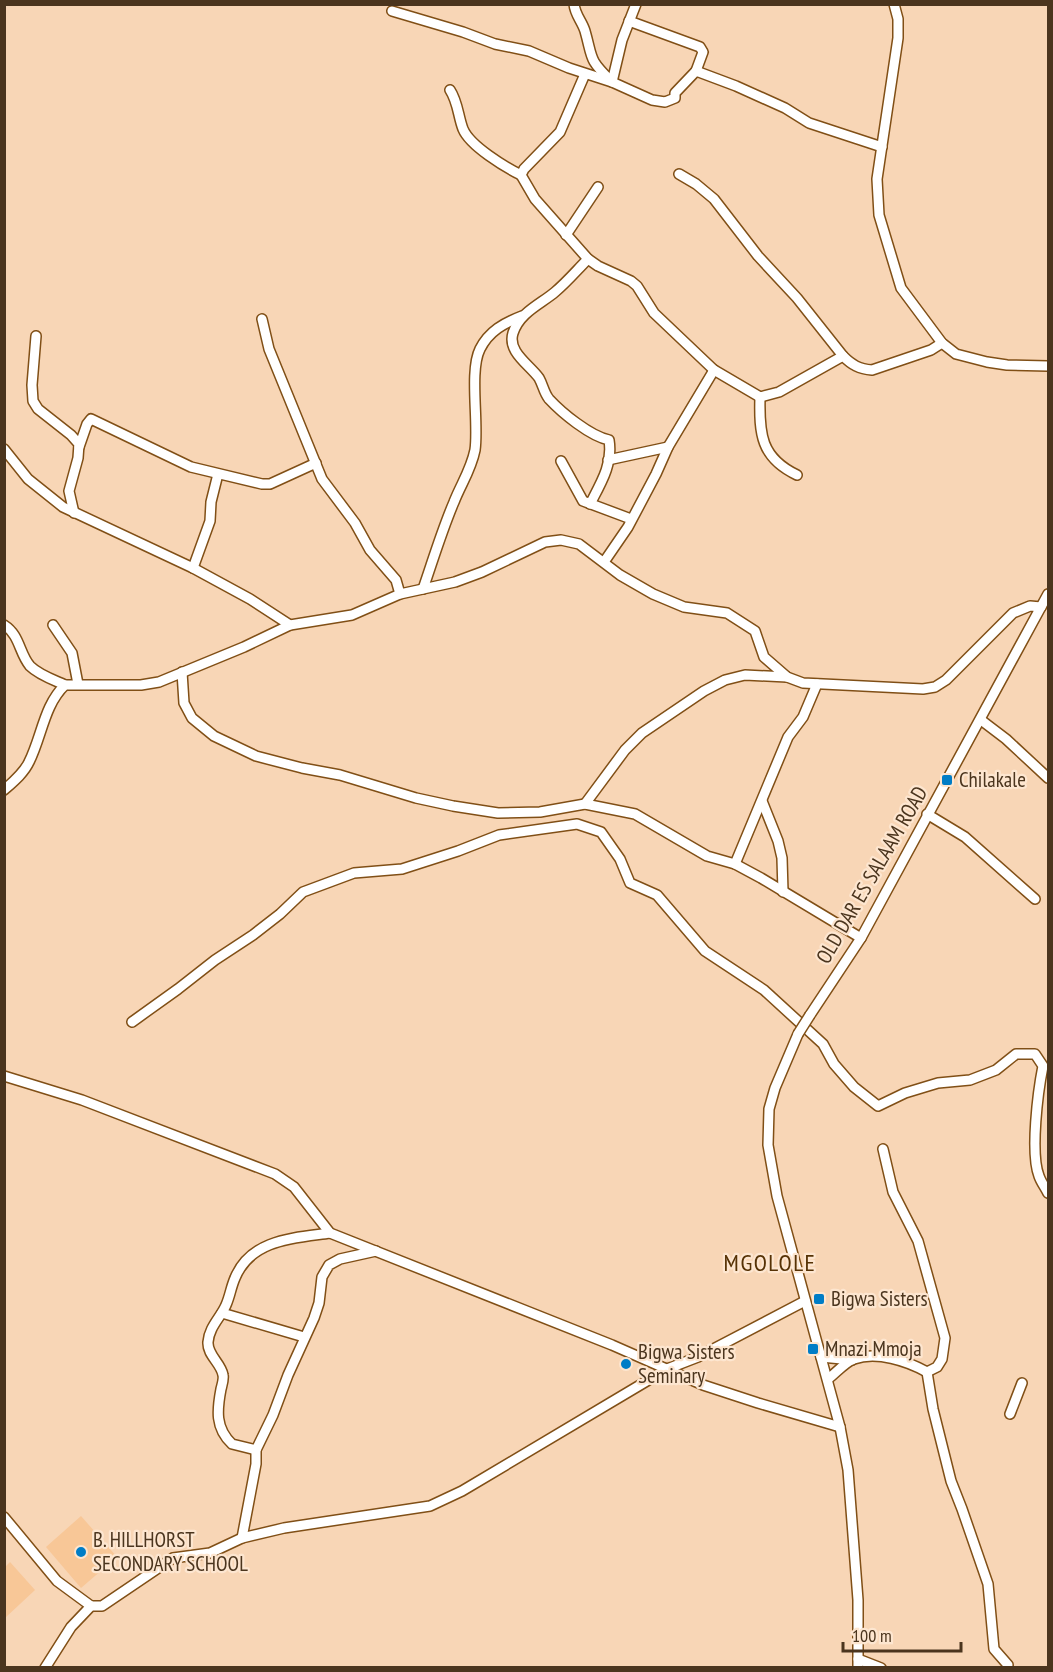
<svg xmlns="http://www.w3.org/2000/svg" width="1053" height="1672" font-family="'PT Sans Narrow',sans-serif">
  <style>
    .built { fill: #f8c797 }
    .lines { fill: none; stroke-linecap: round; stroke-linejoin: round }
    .minor-casing { stroke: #804f16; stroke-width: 12 }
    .minor { stroke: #fff; stroke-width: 9 }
    .minor-bridge-casing { stroke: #804f16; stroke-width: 12; stroke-linecap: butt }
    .minor-bridge { stroke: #fff; stroke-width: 9 }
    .poi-dot { fill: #007dc6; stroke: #fde6d0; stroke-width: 2 }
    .labels { text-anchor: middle; stroke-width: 4.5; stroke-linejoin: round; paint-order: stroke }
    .poi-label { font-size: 21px; fill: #4b351e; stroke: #fde6d0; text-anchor: start }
    .street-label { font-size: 21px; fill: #4b351e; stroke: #fde6d0 }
    .quarter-label { font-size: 24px; letter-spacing: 1.5px; fill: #563205; stroke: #fde6d0 }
  </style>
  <rect width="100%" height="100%" fill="#f8d6b6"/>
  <g class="built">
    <polygon points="81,1516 117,1557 81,1588 46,1547"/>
    <polygon points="10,1562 35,1590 5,1618 5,1567"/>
  </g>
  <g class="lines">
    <defs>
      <g id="minor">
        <path d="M574 4C575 15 582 21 585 31 593 59 588 58 610 80"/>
        <polyline points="894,4 898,19 898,38 877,179 879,215 901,288 942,343 956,354 987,362 1007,365 1048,366"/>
        <polyline points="392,11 463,32 495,44 529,51 569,68 612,82 652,100 665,102 675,98 675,93 696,71 736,86 785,108 809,123 882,147"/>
        <polyline points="629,21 700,47 703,52 696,71"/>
        <path d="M585 74 560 132 524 169 521 175 535 199 588 259 598 266 631 281 637 286 654 313 714 370 760 397 779 392 843 356C852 365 859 369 872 370L931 350 942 343"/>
        <polyline points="612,82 622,40 636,4"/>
        <path d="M450 90C458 102 458 116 463 129 470 146 505 167 521 175"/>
        <polyline points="679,174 696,184 714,199 758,256 797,298 843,356"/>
        <polyline points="566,235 598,187"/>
        <path d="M588 259C577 270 567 282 555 292 541 304 520 312 513 333 507 352 530 365 539 378 543 385 544 393 549 399 562 413 590 436 609 440 613 464 601 483 590 504"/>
        <polyline points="262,319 269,349 322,479 355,523 370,550 396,580 400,594"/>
        <polyline points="36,336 32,385 33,401 38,409 71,435 79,444 78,458 69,491 74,513"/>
        <path d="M760 397C759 434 761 458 797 475"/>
        <polyline points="79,447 87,424 91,419 191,467 262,484 270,484 316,463"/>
        <polyline points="4,449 28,479 63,507 193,568 250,599 290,625"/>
        <polyline points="608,460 668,447"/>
        <polyline points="561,461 583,501 631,519"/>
        <polyline points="604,562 628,527 656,474 668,447 714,370"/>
        <polyline points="193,568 210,521 211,502 218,474"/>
        <path d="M423 589C433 560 442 530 454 502 461 484 471 470 475 450 479 423 469 371 480 349 489 331 504 323 522 316"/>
        <path d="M4 625C20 635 19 653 30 666 39 675 54 680 65 685"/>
        <polyline points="53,625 72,653 78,684"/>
        <polyline points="182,672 184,703 192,718 214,736 256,756 302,768 340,775 416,798 453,806 498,813 540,812 585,804 635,814 707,856 735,864 761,878 861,938"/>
        <polyline points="981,720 1006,739 1048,778"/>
        <path d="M4 790C13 782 24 773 29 762 42 736 44 705 65 685H141L159 682 244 647 290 625 352 615 400 594 455 582 482 572 545 542 561 540 579 544 620 575 653 594 684 607 727 613 755 631 764 657 787 677 803 683 923 689 935 687 946 680 1013 613 1030 606 1041 607"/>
        <polyline points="762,801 778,841 782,858 783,892"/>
        <polyline points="585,804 625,750 642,733 704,691 725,680 745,675 787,677"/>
        <polyline points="927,814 965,837 1035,899"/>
        <polyline points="735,864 788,737 803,717 817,684"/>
        <polyline points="810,1015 861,938 1048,594"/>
        <path d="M132 1022 178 989 215 960 253 935 280 914 303 892 354 873 402 869 458 851 499 835 577 824 601 832 620 859 630 883 657 895 705 951 764 990 823 1044 834 1064 854 1087 878 1106 905 1093 938 1083 970 1080 996 1070 1016 1054H1035L1043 1066C1038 1091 1030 1153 1039 1176 1041 1182 1045 1187 1048 1193"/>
        <polyline points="798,1034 775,1088 769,1109 768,1145 777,1196 840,1427 848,1470 858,1600 858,1668"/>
        <polyline points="4,1076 82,1100 275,1174 294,1187 330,1233 612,1345 703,1385 758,1403 840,1427"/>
        <polyline points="883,1149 893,1192 918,1241 945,1338 942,1359 937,1367 927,1372"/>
        <polyline points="222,1313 304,1337"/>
        <polyline points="821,1357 852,1360"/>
        <polyline points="927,1372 933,1409 951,1481 962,1509 988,1584 994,1649 1008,1665"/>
        <path d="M828 1379C836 1373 845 1362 854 1359 877 1351 907 1361 927 1372"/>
        <polyline points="1010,1414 1022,1383"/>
        <path d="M256 1450 232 1444C215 1428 217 1410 221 1389 222 1385 224 1379 223 1375 221 1363 207 1355 208 1342 209 1327 221 1317 226 1305 230 1296 231 1287 235 1278 251 1239 294 1238 330 1233"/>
        <polyline points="4,1517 57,1581 91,1606"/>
        <polyline points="242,1538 256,1464 256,1450 273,1415 288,1375 314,1318 319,1303 322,1277 329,1265 340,1259 376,1251"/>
        <polyline points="858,1659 881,1668"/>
        <polyline points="45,1668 71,1627 91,1606 102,1606 173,1558 210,1553 242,1538 284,1528 430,1506 462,1491 667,1369 698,1357 805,1301"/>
      </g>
    </defs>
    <use href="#minor" class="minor-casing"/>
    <use href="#minor" class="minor"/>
    <defs>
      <polyline id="minor-bridge" points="798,1034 810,1015"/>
    </defs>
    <use href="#minor-bridge" class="minor-bridge-casing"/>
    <use href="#minor-bridge" class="minor-bridge"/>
  </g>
  <g class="poi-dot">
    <rect x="941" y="774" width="12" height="12" rx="3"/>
    <rect x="813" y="1293" width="12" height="12" rx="3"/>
    <rect x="807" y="1343" width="12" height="12" rx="3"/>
    <circle cx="626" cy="1364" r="6"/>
    <circle cx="81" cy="1552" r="6"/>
  </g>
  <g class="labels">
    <g class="poi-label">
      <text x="959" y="787">Chilakale</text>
      <text x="831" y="1306">Bigwa Sisters</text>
      <text x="825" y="1356">Mnazi Mmoja</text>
      <text x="638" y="1359">Bigwa Sisters<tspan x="638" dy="24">Seminary</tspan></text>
      <text x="93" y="1547">B. HILLHORST<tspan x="93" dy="24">SECONDARY SCHOOL</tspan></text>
    </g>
    <g class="street-label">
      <text transform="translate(872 875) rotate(-60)" y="7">OLD DAR ES SALAAM ROAD</text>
    </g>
    <g class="quarter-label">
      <text x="770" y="1271">MGOLOLE</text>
    </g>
  </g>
  <rect width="1053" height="1672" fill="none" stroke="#4b351e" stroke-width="12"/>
  <path d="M843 1642v9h118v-9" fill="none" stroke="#4b351e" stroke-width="3"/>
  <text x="852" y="1642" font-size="18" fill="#4b351e" stroke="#fde6d0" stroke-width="4.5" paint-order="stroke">100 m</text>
</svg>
